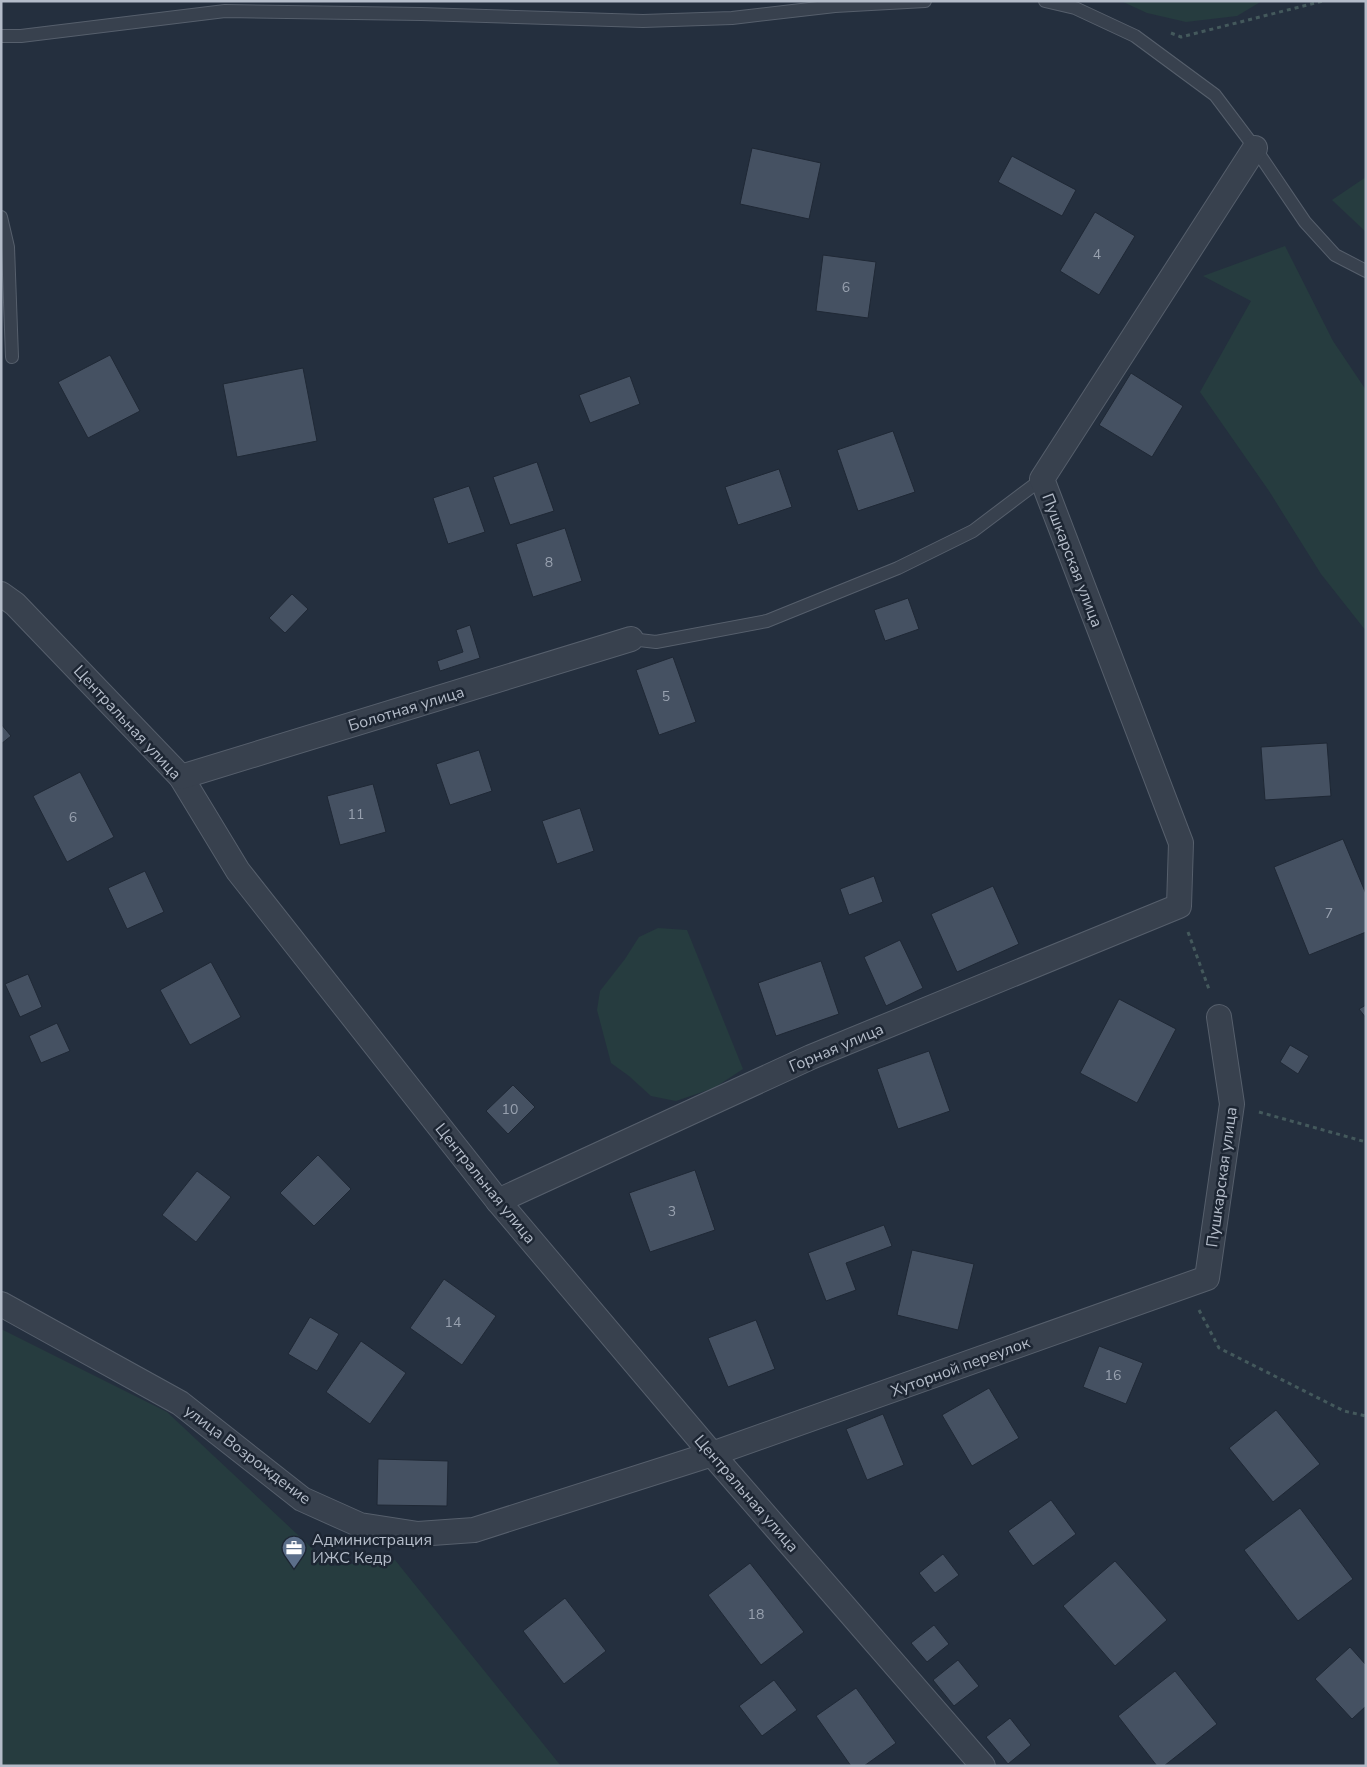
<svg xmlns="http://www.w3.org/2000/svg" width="1367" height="1767" font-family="'Nunito Sans',sans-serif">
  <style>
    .green { fill: #263c3f }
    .building { fill: #455162; stroke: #1f2835 }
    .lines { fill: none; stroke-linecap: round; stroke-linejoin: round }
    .lane-casing { stroke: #565f6c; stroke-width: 14 }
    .street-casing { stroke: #565f6c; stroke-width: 26 }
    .path { stroke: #44595c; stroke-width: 3; stroke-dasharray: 4 4; stroke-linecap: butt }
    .lane { stroke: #38414e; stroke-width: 12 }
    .street { stroke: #38414e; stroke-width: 24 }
    .labels { text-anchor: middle; stroke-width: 5; stroke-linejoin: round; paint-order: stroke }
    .number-label { font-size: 14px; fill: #98a1af }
    .street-label { font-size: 16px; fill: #b4bcc9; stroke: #1d2633 }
    .poi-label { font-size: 16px; fill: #b4bcc9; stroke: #1d2633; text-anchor: start }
  </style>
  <rect width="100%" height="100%" fill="#242f3e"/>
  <g class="green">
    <polygon points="1121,1 1262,1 1237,16 1186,22 1147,13"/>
    <polygon points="1366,177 1366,232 1332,200"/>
    <polygon points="1285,246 1333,341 1366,390 1366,631 1321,574 1269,491 1200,392 1251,301 1203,276"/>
    <polygon points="658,928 687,930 743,1069 714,1088 676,1101 651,1096 629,1076 611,1063 597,1010 600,991 625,959 639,937"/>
    <polygon points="1,1329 167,1412 331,1566 395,1560 561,1766 1,1766"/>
  </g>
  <g class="building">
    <polygon points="752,148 821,163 809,219 740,204"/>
    <polygon points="1012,156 1076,190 1062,216 998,182"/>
    <polygon points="1095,212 1135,236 1099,295 1060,271"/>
    <polygon points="823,255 876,262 868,318 816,311"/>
    <polygon points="110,355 140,411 88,438 58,382"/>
    <polygon points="303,368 317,441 237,457 223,384"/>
    <polygon points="1131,373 1183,406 1152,457 1099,425"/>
    <polygon points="630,376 640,404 590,423 579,395"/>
    <polygon points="893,431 915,492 858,511 837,450"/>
    <polygon points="537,462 554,511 510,525 493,477"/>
    <polygon points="779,469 792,507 738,525 725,487"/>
    <polygon points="469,486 485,532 448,544 433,498"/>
    <polygon points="565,528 582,581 533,597 516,544"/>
    <polygon points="292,594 308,609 285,633 269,618"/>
    <polygon points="908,598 919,629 885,641 874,610"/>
    <polygon points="470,625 480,658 440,671 437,661 463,652 456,630"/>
    <polygon points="673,657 696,722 659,735 636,670"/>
    <polygon points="1,724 11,736 1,744"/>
    <polygon points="1327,743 1331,796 1265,800 1261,747"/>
    <polygon points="479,750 492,791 450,805 436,764"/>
    <polygon points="80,772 114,837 67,862 33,796"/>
    <polygon points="373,784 386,832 340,845 327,796"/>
    <polygon points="580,808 594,851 557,864 542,821"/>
    <polygon points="1343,839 1366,894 1366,932 1309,955 1274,867"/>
    <polygon points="145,871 164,912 127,929 108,888"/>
    <polygon points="874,876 883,902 849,915 840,889"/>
    <polygon points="993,886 1019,944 957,972 931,914"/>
    <polygon points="900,940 923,988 886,1006 864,957"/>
    <polygon points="821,961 839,1014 776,1036 758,983"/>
    <polygon points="211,962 241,1017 190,1045 160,990"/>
    <polygon points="28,974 42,1007 20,1017 5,984"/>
    <polygon points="1119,999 1176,1029 1137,1103 1080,1073"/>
    <polygon points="1366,1005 1366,1018 1359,1009"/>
    <polygon points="57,1023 70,1051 41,1063 29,1036"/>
    <polygon points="1290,1045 1309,1056 1298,1074 1280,1062"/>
    <polygon points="929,1051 950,1111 898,1129 877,1069"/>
    <polygon points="513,1085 535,1107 508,1134 486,1111"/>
    <polygon points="318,1155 351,1189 314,1226 280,1193"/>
    <polygon points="695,1170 715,1230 650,1252 629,1193"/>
    <polygon points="197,1171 231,1197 196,1242 162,1215"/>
    <polygon points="884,1225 892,1246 846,1263 856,1290 826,1301 808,1253"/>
    <polygon points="912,1250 974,1264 958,1330 897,1315"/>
    <polygon points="444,1279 496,1316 462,1365 410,1328"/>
    <polygon points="310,1317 339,1334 317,1371 288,1354"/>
    <polygon points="756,1320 775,1369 728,1387 708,1338"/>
    <polygon points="361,1341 406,1373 370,1424 326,1392"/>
    <polygon points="1099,1346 1143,1363 1126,1404 1083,1387"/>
    <polygon points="989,1388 1019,1438 972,1466 942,1415"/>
    <polygon points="1276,1410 1320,1464 1273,1502 1229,1448"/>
    <polygon points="883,1414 904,1465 867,1480 846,1429"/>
    <polygon points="378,1459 448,1461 447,1506 377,1505"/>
    <polygon points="1051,1500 1076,1534 1033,1566 1008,1531"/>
    <polygon points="1300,1508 1353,1579 1298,1621 1244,1550"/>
    <polygon points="943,1554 959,1575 935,1593 919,1573"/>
    <polygon points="1115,1561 1167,1620 1115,1666 1063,1606"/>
    <polygon points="750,1563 804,1632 761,1665 708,1595"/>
    <polygon points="565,1598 606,1651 564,1684 523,1631"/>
    <polygon points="934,1625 949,1644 927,1662 911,1643"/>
    <polygon points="1350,1647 1366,1665 1366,1706 1352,1719 1315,1679"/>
    <polygon points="958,1660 979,1686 954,1706 933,1680"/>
    <polygon points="1175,1671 1217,1724 1164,1766 1157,1766 1118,1716"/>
    <polygon points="774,1680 797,1710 762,1736 739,1706"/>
    <polygon points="856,1688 896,1743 864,1766 851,1766 816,1716"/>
    <polygon points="1010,1718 1031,1745 1008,1764 986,1737"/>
  </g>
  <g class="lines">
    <defs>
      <g id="lane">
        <polyline points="1045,1 1075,8 1135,36 1215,95 1255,148 1305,222 1335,255 1366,271"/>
        <polyline points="1,36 21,36 225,11 421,14 643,21 732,18 835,6 925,1"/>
        <polyline points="1,217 8,247 12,357"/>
        <polyline points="631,639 656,642 767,621 898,568 973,531 1042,479"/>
      </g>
      <g id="street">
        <polyline points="1,594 15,604 181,777 238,871 498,1201 712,1454 983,1766"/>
        <polyline points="181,777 631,639"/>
        <polyline points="498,1201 811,1057 1179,906 1181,843 1042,479 1255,148"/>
        <polyline points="1,1304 180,1403 302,1499 360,1525 418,1534 474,1530 712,1454 1207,1278 1232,1104 1219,1017"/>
      </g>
    </defs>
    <use href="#lane" class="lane-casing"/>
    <use href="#street" class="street-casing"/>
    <g class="path">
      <polyline points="1171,33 1181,37 1323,1"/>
      <polyline points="1188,932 1210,992"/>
      <polyline points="1259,1112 1366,1142"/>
      <polyline points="1199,1310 1219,1348 1344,1411 1366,1416"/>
    </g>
    <use href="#lane" class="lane"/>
    <use href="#street" class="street"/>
  </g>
  <defs>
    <symbol id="office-pin" viewBox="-11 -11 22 30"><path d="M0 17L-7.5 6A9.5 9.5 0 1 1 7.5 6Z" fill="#5c6f8a" stroke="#1d2633"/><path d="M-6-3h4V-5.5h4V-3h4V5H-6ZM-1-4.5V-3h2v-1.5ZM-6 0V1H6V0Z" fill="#fff"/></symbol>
  </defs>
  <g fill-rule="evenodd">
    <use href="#office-pin" x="280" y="1534" width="28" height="38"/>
  </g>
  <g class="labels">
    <g class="number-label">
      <text x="1097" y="259">4</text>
      <text x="846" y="292">6</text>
      <text x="549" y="567">8</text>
      <text x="666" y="701">5</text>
      <text x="356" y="819">11</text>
      <text x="73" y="822">6</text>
      <text x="1329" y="918">7</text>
      <text x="510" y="1114">10</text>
      <text x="672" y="1216">3</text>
      <text x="453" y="1327">14</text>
      <text x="1113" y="1380">16</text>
      <text x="756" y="1619">18</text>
    </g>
    <g class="street-label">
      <text transform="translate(1073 560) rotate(69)" y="6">Пушкарская улица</text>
      <text transform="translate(406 708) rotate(-17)" y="6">Болотная улица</text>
      <text transform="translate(128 722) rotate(47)" y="6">Центральная улица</text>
      <text transform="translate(836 1047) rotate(-23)" y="6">Горная улица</text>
      <text transform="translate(1221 1177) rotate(-82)" y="6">Пушкарская улица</text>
      <text transform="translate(486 1183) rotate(51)" y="6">Центральная улица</text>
      <text transform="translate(960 1366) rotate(-20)" y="6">Хуторной переулок</text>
      <text transform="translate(248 1454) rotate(37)" y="6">улица Возрождение</text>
      <text transform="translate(747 1493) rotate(49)" y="6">Центральная улица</text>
    </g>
    <g class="poi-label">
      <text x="312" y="1545">Администрация<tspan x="312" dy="18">ИЖС Кедр</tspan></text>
    </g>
  </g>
  <rect width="1367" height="1767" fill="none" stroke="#b4bcc9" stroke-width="5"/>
</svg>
